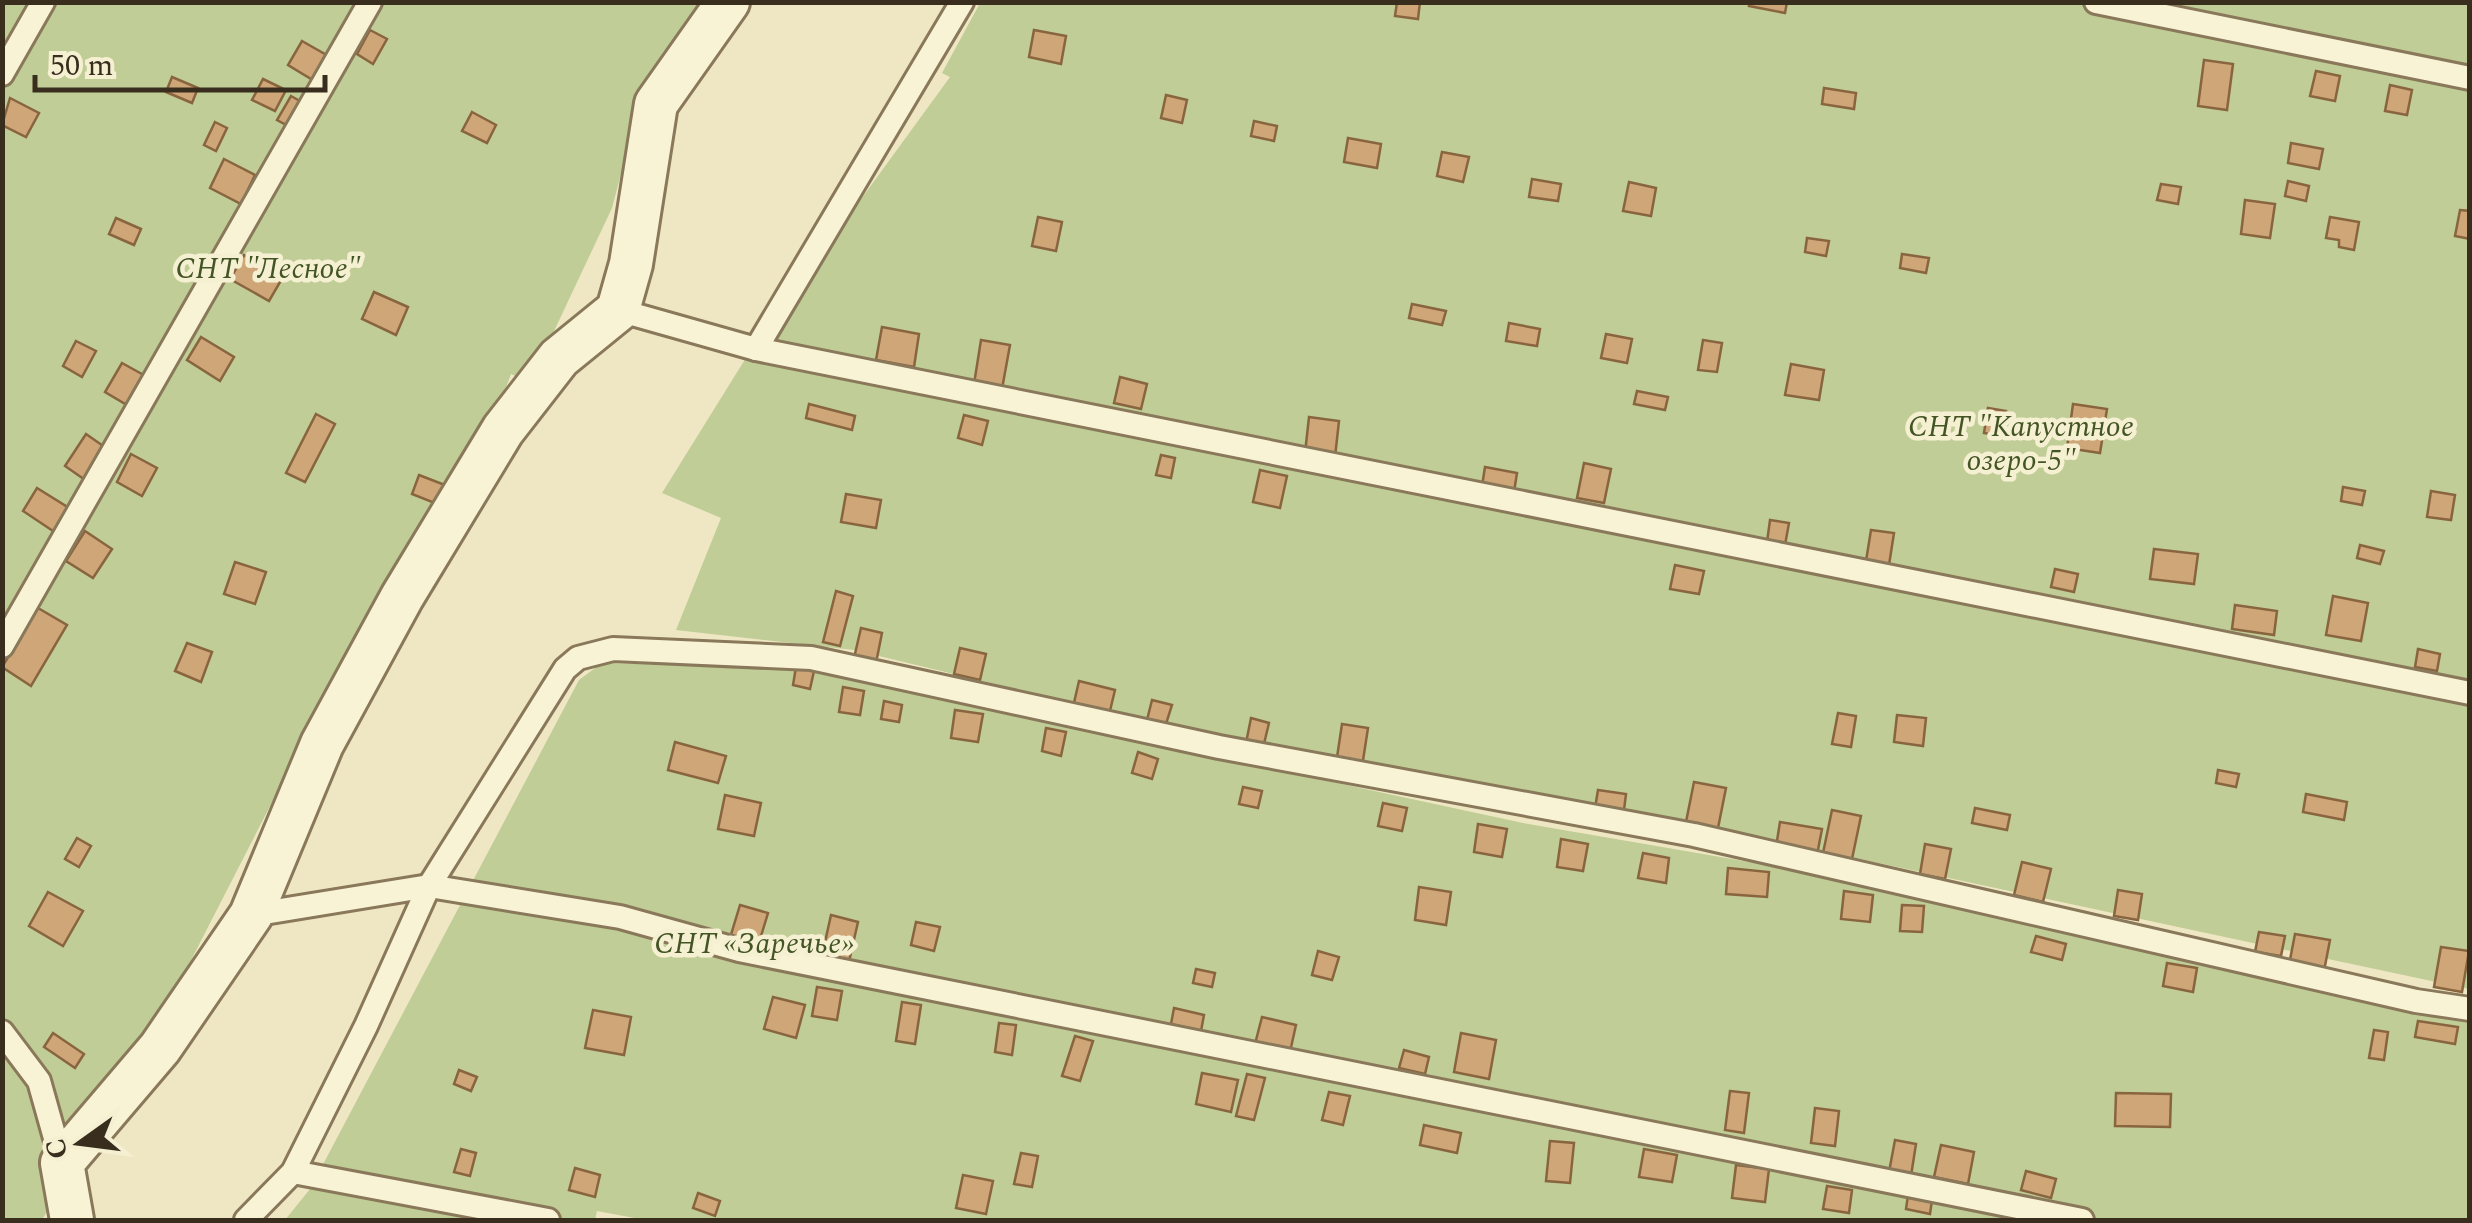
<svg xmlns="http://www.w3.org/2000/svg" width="2472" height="1223" font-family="Spectral,serif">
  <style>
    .garden { fill: #c0cd96 }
    .building { fill: #cea678; stroke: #89653f; stroke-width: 2.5 }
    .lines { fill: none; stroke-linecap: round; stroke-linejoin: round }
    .lane-casing { stroke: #897859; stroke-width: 28 }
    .street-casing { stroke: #897859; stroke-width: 48 }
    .lane { stroke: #f9f3d6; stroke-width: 22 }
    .street { stroke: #f9f3d6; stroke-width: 42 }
    .labels { text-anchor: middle; stroke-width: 9; stroke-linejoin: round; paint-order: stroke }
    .park-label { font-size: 30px; font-style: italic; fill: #435524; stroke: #f6f0d2 }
  </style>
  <rect width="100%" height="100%" fill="#efe7c3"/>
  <g class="garden">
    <polygon points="2,3 708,3 639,105 612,208 547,346 520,378 511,374 499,406 308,732 186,970 194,975 123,1076 42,1220 2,1220"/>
    <polygon points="980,3 2469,3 2469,989 1827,852 1594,815 1293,756 854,650 676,630 721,518 662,493 749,353 950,77 942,73"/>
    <polygon points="602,663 798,667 1523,823 1825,875 2274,982 2469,1014 2469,1220 645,1220 597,1211 595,1220 285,1220 310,1189 579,680"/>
  </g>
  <g class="building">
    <polygon points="1397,2 1420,2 1418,19 1395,16"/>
    <polygon points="1750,2 1787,2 1785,13 1749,6"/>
    <polygon points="370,30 387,39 373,64 357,54"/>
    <polygon points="1034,30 1066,36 1061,64 1029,57"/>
    <polygon points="302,41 330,57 316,82 288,65"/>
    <polygon points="2204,60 2233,64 2227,110 2198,106"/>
    <polygon points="2316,71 2340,76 2335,101 2310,96"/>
    <polygon points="172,77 198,88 192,103 166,92"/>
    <polygon points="263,79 286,90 275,111 252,100"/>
    <polygon points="2390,85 2412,90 2407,115 2385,111"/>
    <polygon points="1824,88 1856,93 1854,109 1822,104"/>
    <polygon points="1166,95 1187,100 1182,123 1161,118"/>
    <polygon points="291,96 307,105 294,129 277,120"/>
    <polygon points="10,98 39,113 26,137 2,125"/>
    <polygon points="472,112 496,125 487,143 462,131"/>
    <polygon points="1254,121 1277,126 1274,141 1251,136"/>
    <polygon points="215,122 227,128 216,151 204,145"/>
    <polygon points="1348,138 1381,144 1377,168 1344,162"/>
    <polygon points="2291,143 2323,149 2319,169 2288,163"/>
    <polygon points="1442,152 1469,157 1463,182 1437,176"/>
    <polygon points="224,159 255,175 241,204 210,188"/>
    <polygon points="1532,179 1561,184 1558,201 1529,197"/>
    <polygon points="2288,181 2309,186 2306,201 2285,196"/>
    <polygon points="1629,182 1656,188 1651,216 1623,211"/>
    <polygon points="2161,184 2181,187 2178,204 2157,200"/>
    <polygon points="2245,200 2275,204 2270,238 2241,234"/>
    <polygon points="2460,210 2470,211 2470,239 2455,236"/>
    <polygon points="1038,217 1062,222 1056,251 1032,246"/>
    <polygon points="2330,217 2359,222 2354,250 2339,247 2339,240 2326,238"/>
    <polygon points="116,218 141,229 134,245 109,234"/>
    <polygon points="1807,238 1829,241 1826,256 1805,252"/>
    <polygon points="1902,254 1929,258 1926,273 1900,268"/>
    <polygon points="244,255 283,277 269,301 230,279"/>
    <polygon points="374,292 408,307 396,335 362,319"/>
    <polygon points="1412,304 1446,311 1442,325 1409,318"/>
    <polygon points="1509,323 1540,329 1537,346 1506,341"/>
    <polygon points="882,327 919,334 914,367 876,360"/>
    <polygon points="1606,334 1632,339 1627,363 1601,358"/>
    <polygon points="201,337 234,357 220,381 187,360"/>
    <polygon points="981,340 1010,345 1002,389 974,384"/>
    <polygon points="1703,340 1722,343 1717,372 1698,370"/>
    <polygon points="76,341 96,351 82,377 63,366"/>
    <polygon points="122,363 149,378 132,408 105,392"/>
    <polygon points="1791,364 1824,370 1819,400 1785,395"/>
    <polygon points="1120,377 1147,384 1141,409 1114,403"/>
    <polygon points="1637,391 1668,397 1665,410 1634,404"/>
    <polygon points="809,404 855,416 852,430 806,418"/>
    <polygon points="2073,404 2107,409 2100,453 2067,448"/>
    <polygon points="1988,408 2006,411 2003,436 1984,433"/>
    <polygon points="316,414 335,424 305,482 286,473"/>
    <polygon points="964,415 988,421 982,445 958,438"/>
    <polygon points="1309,417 1339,421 1335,457 1305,453"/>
    <polygon points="86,434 109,450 88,482 65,466"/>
    <polygon points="131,454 157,468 142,496 117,482"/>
    <polygon points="1161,455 1175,458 1171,478 1156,475"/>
    <polygon points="1584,463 1611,469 1604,503 1577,498"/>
    <polygon points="1485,467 1517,473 1514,492 1482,486"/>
    <polygon points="1260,470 1287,476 1280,508 1253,502"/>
    <polygon points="419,475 450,487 442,506 412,494"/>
    <polygon points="2343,487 2365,491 2362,505 2341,501"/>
    <polygon points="37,488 74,511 59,535 23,511"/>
    <polygon points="2431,491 2455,495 2451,520 2427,517"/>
    <polygon points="846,494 881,500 876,528 841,522"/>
    <polygon points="1770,520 1789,523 1785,545 1767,542"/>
    <polygon points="1871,530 1894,533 1889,565 1866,561"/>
    <polygon points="85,531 112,549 93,578 66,561"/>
    <polygon points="2360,545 2384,551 2380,564 2357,558"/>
    <polygon points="2154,549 2198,554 2194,584 2150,579"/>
    <polygon points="235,562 266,572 255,604 224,594"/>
    <polygon points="1675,565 1704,571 1699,594 1670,589"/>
    <polygon points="2055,569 2078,574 2074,592 2051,587"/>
    <polygon points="836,591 853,596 840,646 823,642"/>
    <polygon points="2333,596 2368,603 2361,641 2326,635"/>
    <polygon points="2235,605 2277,611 2274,635 2232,629"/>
    <polygon points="38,608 67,625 31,686 2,667"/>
    <polygon points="861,628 882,633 876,663 854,658"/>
    <polygon points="187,643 212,652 201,682 175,671"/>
    <polygon points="960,648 986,654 980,680 954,674"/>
    <polygon points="2418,649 2440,654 2437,671 2415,667"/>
    <polygon points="796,667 814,671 810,689 793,685"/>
    <polygon points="1079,681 1115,690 1109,715 1073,707"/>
    <polygon points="843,687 864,691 860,715 839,712"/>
    <polygon points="1152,700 1172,705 1166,724 1147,720"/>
    <polygon points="884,701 902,705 899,722 881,719"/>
    <polygon points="955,710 983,714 978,742 951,738"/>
    <polygon points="1838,713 1856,716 1851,747 1832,744"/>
    <polygon points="1897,715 1926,718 1923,746 1894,742"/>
    <polygon points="1251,718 1269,723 1263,748 1246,743"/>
    <polygon points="1342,724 1368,728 1362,767 1336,764"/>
    <polygon points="1046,728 1066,732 1061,756 1042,751"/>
    <polygon points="675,742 726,756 718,783 668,770"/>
    <polygon points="1138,752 1158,759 1152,779 1132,773"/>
    <polygon points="2218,770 2239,774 2236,787 2216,783"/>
    <polygon points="1694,782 1726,788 1717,833 1685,827"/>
    <polygon points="1243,787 1262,791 1258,808 1239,804"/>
    <polygon points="1598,790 1626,794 1623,818 1594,814"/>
    <polygon points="2306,794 2347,802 2344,820 2303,812"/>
    <polygon points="725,795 761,803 754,836 718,829"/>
    <polygon points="1383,803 1407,808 1402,831 1378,826"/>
    <polygon points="1975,808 2010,815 2007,830 1972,823"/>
    <polygon points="1832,810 1861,816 1852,859 1823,853"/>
    <polygon points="1780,822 1822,829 1817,855 1776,847"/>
    <polygon points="1478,824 1507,829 1502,857 1474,852"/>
    <polygon points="77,838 91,846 79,867 65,859"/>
    <polygon points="1561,839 1588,844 1583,871 1557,867"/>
    <polygon points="1925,844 1951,849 1945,879 1920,874"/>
    <polygon points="1643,853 1669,858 1666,883 1638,878"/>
    <polygon points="2022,862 2051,869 2043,902 2014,895"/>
    <polygon points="1728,868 1769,872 1767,897 1726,894"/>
    <polygon points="1419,887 1451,892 1446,925 1415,920"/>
    <polygon points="2118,890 2142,894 2138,920 2114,916"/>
    <polygon points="1844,891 1873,895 1870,922 1841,919"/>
    <polygon points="48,892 83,911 63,946 29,926"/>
    <polygon points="740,905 768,913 758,946 730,938"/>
    <polygon points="1902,905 1924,906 1922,932 1900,931"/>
    <polygon points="831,915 858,922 848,966 821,960"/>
    <polygon points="916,922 940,927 934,951 911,945"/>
    <polygon points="2259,932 2285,936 2281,956 2255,952"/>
    <polygon points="2295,934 2330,940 2324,971 2289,965"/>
    <polygon points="2036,936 2066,944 2062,960 2031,952"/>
    <polygon points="2441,947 2469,951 2462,992 2434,987"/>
    <polygon points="1318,951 1339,957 1332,980 1312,975"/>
    <polygon points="2167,963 2197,968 2193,992 2163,986"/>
    <polygon points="1196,969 1215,973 1212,987 1193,983"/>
    <polygon points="817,987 842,991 837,1020 812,1016"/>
    <polygon points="773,997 805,1005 796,1038 764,1029"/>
    <polygon points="902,1002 921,1005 915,1044 896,1041"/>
    <polygon points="1174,1008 1204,1015 1201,1031 1171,1024"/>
    <polygon points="593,1010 631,1017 624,1055 585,1048"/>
    <polygon points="1262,1017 1296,1025 1290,1052 1255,1044"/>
    <polygon points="2418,1021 2458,1027 2455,1044 2415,1037"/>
    <polygon points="999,1023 1016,1025 1012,1055 995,1052"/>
    <polygon points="2374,1030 2388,1032 2384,1060 2369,1058"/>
    <polygon points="53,1033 84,1054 75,1068 44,1047"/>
    <polygon points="1461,1033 1496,1040 1489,1079 1454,1072"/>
    <polygon points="1075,1036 1093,1041 1080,1081 1062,1076"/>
    <polygon points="1404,1050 1429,1057 1425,1074 1399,1068"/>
    <polygon points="459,1070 477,1077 471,1091 454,1084"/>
    <polygon points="1202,1073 1238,1080 1231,1112 1196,1104"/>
    <polygon points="1247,1074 1265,1078 1254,1120 1236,1116"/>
    <polygon points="1730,1091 1749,1093 1744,1133 1725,1130"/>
    <polygon points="1329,1092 1350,1096 1343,1125 1322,1120"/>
    <polygon points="2116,1093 2171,1094 2170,1127 2115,1126"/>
    <polygon points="1815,1108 1839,1111 1835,1146 1811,1143"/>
    <polygon points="1424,1125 1461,1133 1457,1153 1420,1145"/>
    <polygon points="1895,1140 1916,1144 1911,1176 1889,1172"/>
    <polygon points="1550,1141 1574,1143 1570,1183 1546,1181"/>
    <polygon points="1941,1145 1974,1152 1968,1184 1934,1177"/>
    <polygon points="461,1149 476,1153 470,1176 454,1172"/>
    <polygon points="1644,1149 1677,1155 1672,1182 1639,1177"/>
    <polygon points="1021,1153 1038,1156 1032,1187 1014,1184"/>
    <polygon points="1736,1165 1769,1169 1765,1202 1732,1198"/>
    <polygon points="575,1168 600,1175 595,1197 569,1190"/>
    <polygon points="2026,1171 2056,1179 2051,1198 2021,1190"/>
    <polygon points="963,1175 993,1181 986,1214 956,1208"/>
    <polygon points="1827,1186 1852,1190 1849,1213 1823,1209"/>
    <polygon points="698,1193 720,1201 715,1216 693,1208"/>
    <polygon points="1908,1195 1932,1200 1930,1214 1906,1209"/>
  </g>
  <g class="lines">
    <defs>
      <g id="lane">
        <polyline points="2096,2 2470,78"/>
        <polyline points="2,74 43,2"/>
        <polyline points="618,310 756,349 2470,693"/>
        <polyline points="756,349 962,2"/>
        <polyline points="2,646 370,2"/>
        <polyline points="251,915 429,886 620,917 739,950 2082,1220"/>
        <polyline points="2,1032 39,1081 62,1163"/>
        <polyline points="293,1172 548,1220"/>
        <polyline points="246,1220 293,1172 366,1026 429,886 565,669 578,658 613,649 811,658 1219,747 1694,835 2416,1001 2470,1009"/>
      </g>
      <polyline id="street" points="72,1220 62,1163 160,1048 251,915 322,744 402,597 503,430 559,358 618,310 631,264 656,104 728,2"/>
    </defs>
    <use href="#lane" class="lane-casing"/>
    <use href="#street" class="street-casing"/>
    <use href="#lane" class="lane"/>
    <use href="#street" class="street"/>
  </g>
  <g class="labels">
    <g class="park-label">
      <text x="268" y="278">СНТ "Лесное"</text>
      <text x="2021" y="436">СНТ "Капустное<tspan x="2021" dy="34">озеро-5"</tspan></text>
      <text x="754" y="953">СНТ «Заречье»</text>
    </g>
  </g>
  <rect width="2472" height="1223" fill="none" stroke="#392e1e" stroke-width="10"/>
  <g transform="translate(80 1143) rotate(256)" stroke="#f6f0d2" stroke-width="8" paint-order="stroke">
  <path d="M0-8L18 38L0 25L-18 38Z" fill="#392e1e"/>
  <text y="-15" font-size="28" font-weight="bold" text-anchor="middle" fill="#392e1e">С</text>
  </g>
  <path d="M35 75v15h290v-15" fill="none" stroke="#392e1e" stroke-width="5"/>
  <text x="50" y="75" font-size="30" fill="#392e1e" stroke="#f6f0d2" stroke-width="8" paint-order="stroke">50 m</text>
</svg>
